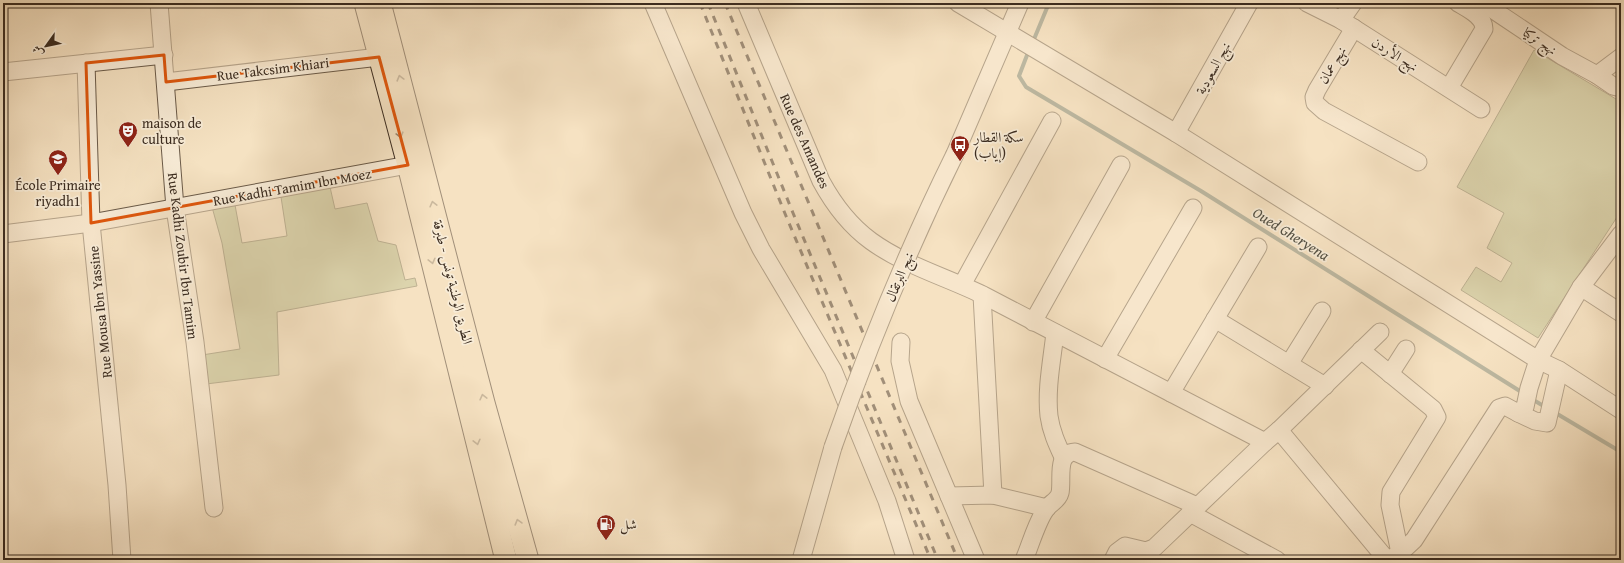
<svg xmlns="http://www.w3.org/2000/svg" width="1624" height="563" font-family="'Gentium Book Plus',Amiri,serif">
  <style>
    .green { fill: #bdc392; stroke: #7c7859 }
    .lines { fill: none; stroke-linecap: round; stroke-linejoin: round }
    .stream { stroke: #768475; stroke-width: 4 }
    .minor-casing { stroke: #6a5a48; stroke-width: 19 }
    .major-casing { stroke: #3b2c20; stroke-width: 23 }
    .minor { stroke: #f8ecd7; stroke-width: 17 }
    .major { stroke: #f5e2c2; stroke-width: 21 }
    .rail { stroke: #3b2c20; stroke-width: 3; stroke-dasharray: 7 7; stroke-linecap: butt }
    .minor-bridge-casing { stroke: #6a5a48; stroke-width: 19; stroke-linecap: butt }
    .minor-bridge { stroke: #f8ecd7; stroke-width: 17 }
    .oneway { stroke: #988771 }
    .marked { fill: none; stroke: #df570d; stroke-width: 3; stroke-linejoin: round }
    .labels { text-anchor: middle; stroke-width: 3.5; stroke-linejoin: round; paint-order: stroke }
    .street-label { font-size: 14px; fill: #3b2c20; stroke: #f8ecd7 }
    .poi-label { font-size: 14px; fill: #3b2c20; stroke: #f8ecd7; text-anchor: start }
    .water-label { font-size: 15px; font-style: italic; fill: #545144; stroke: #f8ecd7 }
  </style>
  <rect width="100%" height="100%" fill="#f5e2c2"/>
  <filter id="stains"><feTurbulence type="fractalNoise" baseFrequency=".005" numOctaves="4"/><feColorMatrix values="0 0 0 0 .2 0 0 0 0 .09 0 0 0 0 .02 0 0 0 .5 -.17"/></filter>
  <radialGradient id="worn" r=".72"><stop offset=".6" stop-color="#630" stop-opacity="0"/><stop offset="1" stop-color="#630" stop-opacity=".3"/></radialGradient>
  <g class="green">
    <polygon points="1534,50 1621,102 1621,211 1538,338 1461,290 1476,267 1501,282 1512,263 1487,248 1504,213 1457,187"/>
    <polygon points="330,187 335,209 367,203 378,241 396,245 405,280 415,278 417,286 277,312 279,375 206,384 202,355 240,349 222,243 212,207 235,205 242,243 287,236 281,197"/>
  </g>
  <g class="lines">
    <g class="stream">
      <polyline points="1032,44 1049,3"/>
      <polyline points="1029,50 1019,76 1026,87 1201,191 1523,393"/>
      <polyline points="1530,398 1547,408"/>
      <polyline points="1554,412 1621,452"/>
    </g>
    <defs>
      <g id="minor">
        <polyline points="159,3 175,208 195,342 214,508"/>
        <polyline points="653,3 743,213 761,249 833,370 887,501 906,560"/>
        <path d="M746 3 821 181C834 205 849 225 871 241 904 265 946 277 983 295 1077 344 1171 393 1265 442L1279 430 1380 332"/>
        <polyline points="958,3 1176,133 1538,360 1559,370 1621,410"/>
        <polyline points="1307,3 1341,20 1481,109"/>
        <polyline points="1483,3 1562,56 1597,75 1613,86 1621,88"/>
        <polyline points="1341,20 1353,3"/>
        <polyline points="1354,28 1317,90 1314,97 1315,103 1324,111 1418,162"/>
        <polyline points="86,63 91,223 117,485 122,560"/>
        <polyline points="3,72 164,55"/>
        <polyline points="1597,75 1621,57"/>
        <polyline points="166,82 379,57"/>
        <path d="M1449 88 1484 29C1484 16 1468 9 1458 3"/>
        <polyline points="1176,133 1249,3"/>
        <polyline points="955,154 1020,3"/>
        <polyline points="3,234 91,223 408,165"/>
        <polyline points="962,285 1052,121"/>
        <polyline points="1581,287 1621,313"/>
        <polyline points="982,295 993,495"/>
        <polyline points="1215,319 1325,386"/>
        <polyline points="1033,322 1121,165"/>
        <path d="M1055 333C1052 360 1046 389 1049 416 1051 431 1057 444 1063 457"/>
        <polyline points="901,342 900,361 909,401 976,560"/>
        <polyline points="1361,350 1433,409 1437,417 1391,492 1390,505 1400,553"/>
        <polyline points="1105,359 1193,208"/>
        <polyline points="1289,364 1322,311"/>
        <polyline points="1390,374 1406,349"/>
        <polyline points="1171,393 1258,247"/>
        <polyline points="1518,413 1535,421 1547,423 1559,370"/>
        <polyline points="1279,430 1387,560"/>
        <polyline points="949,496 993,495 1047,508"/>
        <polyline points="1190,513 1277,560"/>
        <polyline points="801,560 833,447"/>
        <path d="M1024 560C1030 546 1037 521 1046 509 1050 503 1058 501 1060 493 1063 480 1055 453 1075 452L1197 506"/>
        <polyline points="1113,560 1117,552 1125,546 1146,551 1154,548 1265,442"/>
        <polyline points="1388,560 1400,553 1414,540 1499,408 1505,406 1518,413 1525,407 1529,388 1538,360 1581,287 1621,234"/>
      </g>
      <g id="major">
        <polyline points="365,3 408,165 506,560"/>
        <polyline points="380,3 484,403 528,560"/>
      </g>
    </defs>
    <use href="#minor" class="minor-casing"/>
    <use href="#major" class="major-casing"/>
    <use href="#minor" class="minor"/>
    <use href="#major" class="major"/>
    <g class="rail">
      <polyline points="700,3 786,216 931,560"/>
      <polyline points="708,3 793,213 938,560"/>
      <polyline points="725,3 958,560"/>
    </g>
    <defs>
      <path id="minor-bridge" d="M833 447C868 347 908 249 955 154"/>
    </defs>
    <use href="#minor-bridge" class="minor-bridge-casing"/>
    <use href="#minor-bridge" class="minor-bridge"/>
  </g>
  <defs><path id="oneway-chevron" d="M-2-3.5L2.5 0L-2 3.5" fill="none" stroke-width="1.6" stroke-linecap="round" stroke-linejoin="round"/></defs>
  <g class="oneway">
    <use href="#oneway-chevron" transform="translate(400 78) rotate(-105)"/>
    <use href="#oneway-chevron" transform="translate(400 135) rotate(75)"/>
    <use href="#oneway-chevron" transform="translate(433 204) rotate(-104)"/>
    <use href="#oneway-chevron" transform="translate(432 261) rotate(76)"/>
    <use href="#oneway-chevron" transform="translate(483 397) rotate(-104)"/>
    <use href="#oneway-chevron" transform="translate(477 442) rotate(76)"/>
    <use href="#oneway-chevron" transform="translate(518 522) rotate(-106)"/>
  </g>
  <path d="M0 0H1624V563H0ZM164 55 166 82 379 57 408 165 91 223 86 63Z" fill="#f5e2c2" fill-opacity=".55" fill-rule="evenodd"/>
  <path class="marked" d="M164 55 166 82 379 57 408 165 91 223 86 63Z"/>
  <defs>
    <symbol id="theatre-pin" viewBox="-11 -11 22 30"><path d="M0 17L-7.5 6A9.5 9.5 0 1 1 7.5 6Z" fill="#8f2418" stroke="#f8ecd7"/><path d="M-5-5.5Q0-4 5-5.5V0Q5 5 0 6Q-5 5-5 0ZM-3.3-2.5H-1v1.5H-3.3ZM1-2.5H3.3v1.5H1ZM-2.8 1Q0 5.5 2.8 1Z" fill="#fff"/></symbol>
    <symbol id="bus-pin" viewBox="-11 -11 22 30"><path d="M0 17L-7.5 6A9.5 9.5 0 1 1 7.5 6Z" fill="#8f2418" stroke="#f8ecd7"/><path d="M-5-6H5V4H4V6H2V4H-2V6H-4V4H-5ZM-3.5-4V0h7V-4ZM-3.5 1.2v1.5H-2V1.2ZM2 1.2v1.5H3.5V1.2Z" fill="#fff"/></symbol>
    <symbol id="school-pin" viewBox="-11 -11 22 30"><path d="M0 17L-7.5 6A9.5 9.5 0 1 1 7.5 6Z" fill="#8f2418" stroke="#f8ecd7"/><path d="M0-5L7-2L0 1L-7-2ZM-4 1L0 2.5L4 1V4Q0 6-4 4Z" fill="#fff"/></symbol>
    <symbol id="fuel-pin" viewBox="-11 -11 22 30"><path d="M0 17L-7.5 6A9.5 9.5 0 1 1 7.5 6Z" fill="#8f2418" stroke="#f8ecd7"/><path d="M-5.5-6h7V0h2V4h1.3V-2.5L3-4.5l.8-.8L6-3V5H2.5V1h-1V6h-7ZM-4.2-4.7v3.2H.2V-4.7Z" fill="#fff"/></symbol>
  </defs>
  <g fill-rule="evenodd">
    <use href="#theatre-pin" x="117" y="120" width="22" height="30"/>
    <use href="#bus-pin" x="949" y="134" width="22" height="30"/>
    <use href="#school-pin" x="47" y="148" width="22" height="30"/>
    <use href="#fuel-pin" x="595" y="513" width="22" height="30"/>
  </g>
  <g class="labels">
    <g class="street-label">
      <text transform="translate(1540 41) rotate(34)" y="5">نهج تركيا</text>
      <text transform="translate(1395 54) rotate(32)" y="5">نهج الأردن</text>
      <text transform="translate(1332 65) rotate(-59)" y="5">نهج عمان</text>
      <text transform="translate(1213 68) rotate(-61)" y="5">نهج السعودية</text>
      <text transform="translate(273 69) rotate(-7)" y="5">Rue Takcsim Khiari</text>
      <text transform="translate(805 141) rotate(66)" y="5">Rue des Amandes</text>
      <text transform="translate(292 187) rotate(-10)" y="5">Rue Kadhi Tamim Ibn Moez</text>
      <text transform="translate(183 256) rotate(83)" y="5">Rue Kadhi Zoubir Ibn Tamim</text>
      <text transform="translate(899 277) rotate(-67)" y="5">نهج البرتقال</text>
      <text transform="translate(453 282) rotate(76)" y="5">الطريق الوطنية تونس - طبرقة</text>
      <text transform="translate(100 312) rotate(-96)" y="5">Rue Mousa Ibn Yassine</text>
    </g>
    <g class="poi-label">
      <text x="142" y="128">maison de<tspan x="142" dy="16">culture</tspan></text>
      <text x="974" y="142">سكة القطار<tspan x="974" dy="16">(إياب)</tspan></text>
      <text x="58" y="190" text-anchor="middle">École Primaire<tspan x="58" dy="16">riyadh1</tspan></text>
      <text x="620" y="529">شل</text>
    </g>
    <g class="water-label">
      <text transform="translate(1291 234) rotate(32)" y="5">Oued Gheryena</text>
    </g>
  </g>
  <rect width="1624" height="563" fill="none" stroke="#f5e2c2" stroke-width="16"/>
  <rect x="4" y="4" width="1616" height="555" fill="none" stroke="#3b2c20" stroke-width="2"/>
  <rect x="8" y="8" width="1608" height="547" fill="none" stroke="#3b2c20"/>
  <g transform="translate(46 46) rotate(237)" stroke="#f8ecd7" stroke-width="3" paint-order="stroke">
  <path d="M0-3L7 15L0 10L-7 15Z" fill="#3b2c20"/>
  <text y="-6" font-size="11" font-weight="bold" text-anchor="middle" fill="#3b2c20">ش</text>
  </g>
  <rect width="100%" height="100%" filter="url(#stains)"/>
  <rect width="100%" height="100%" fill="url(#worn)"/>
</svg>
